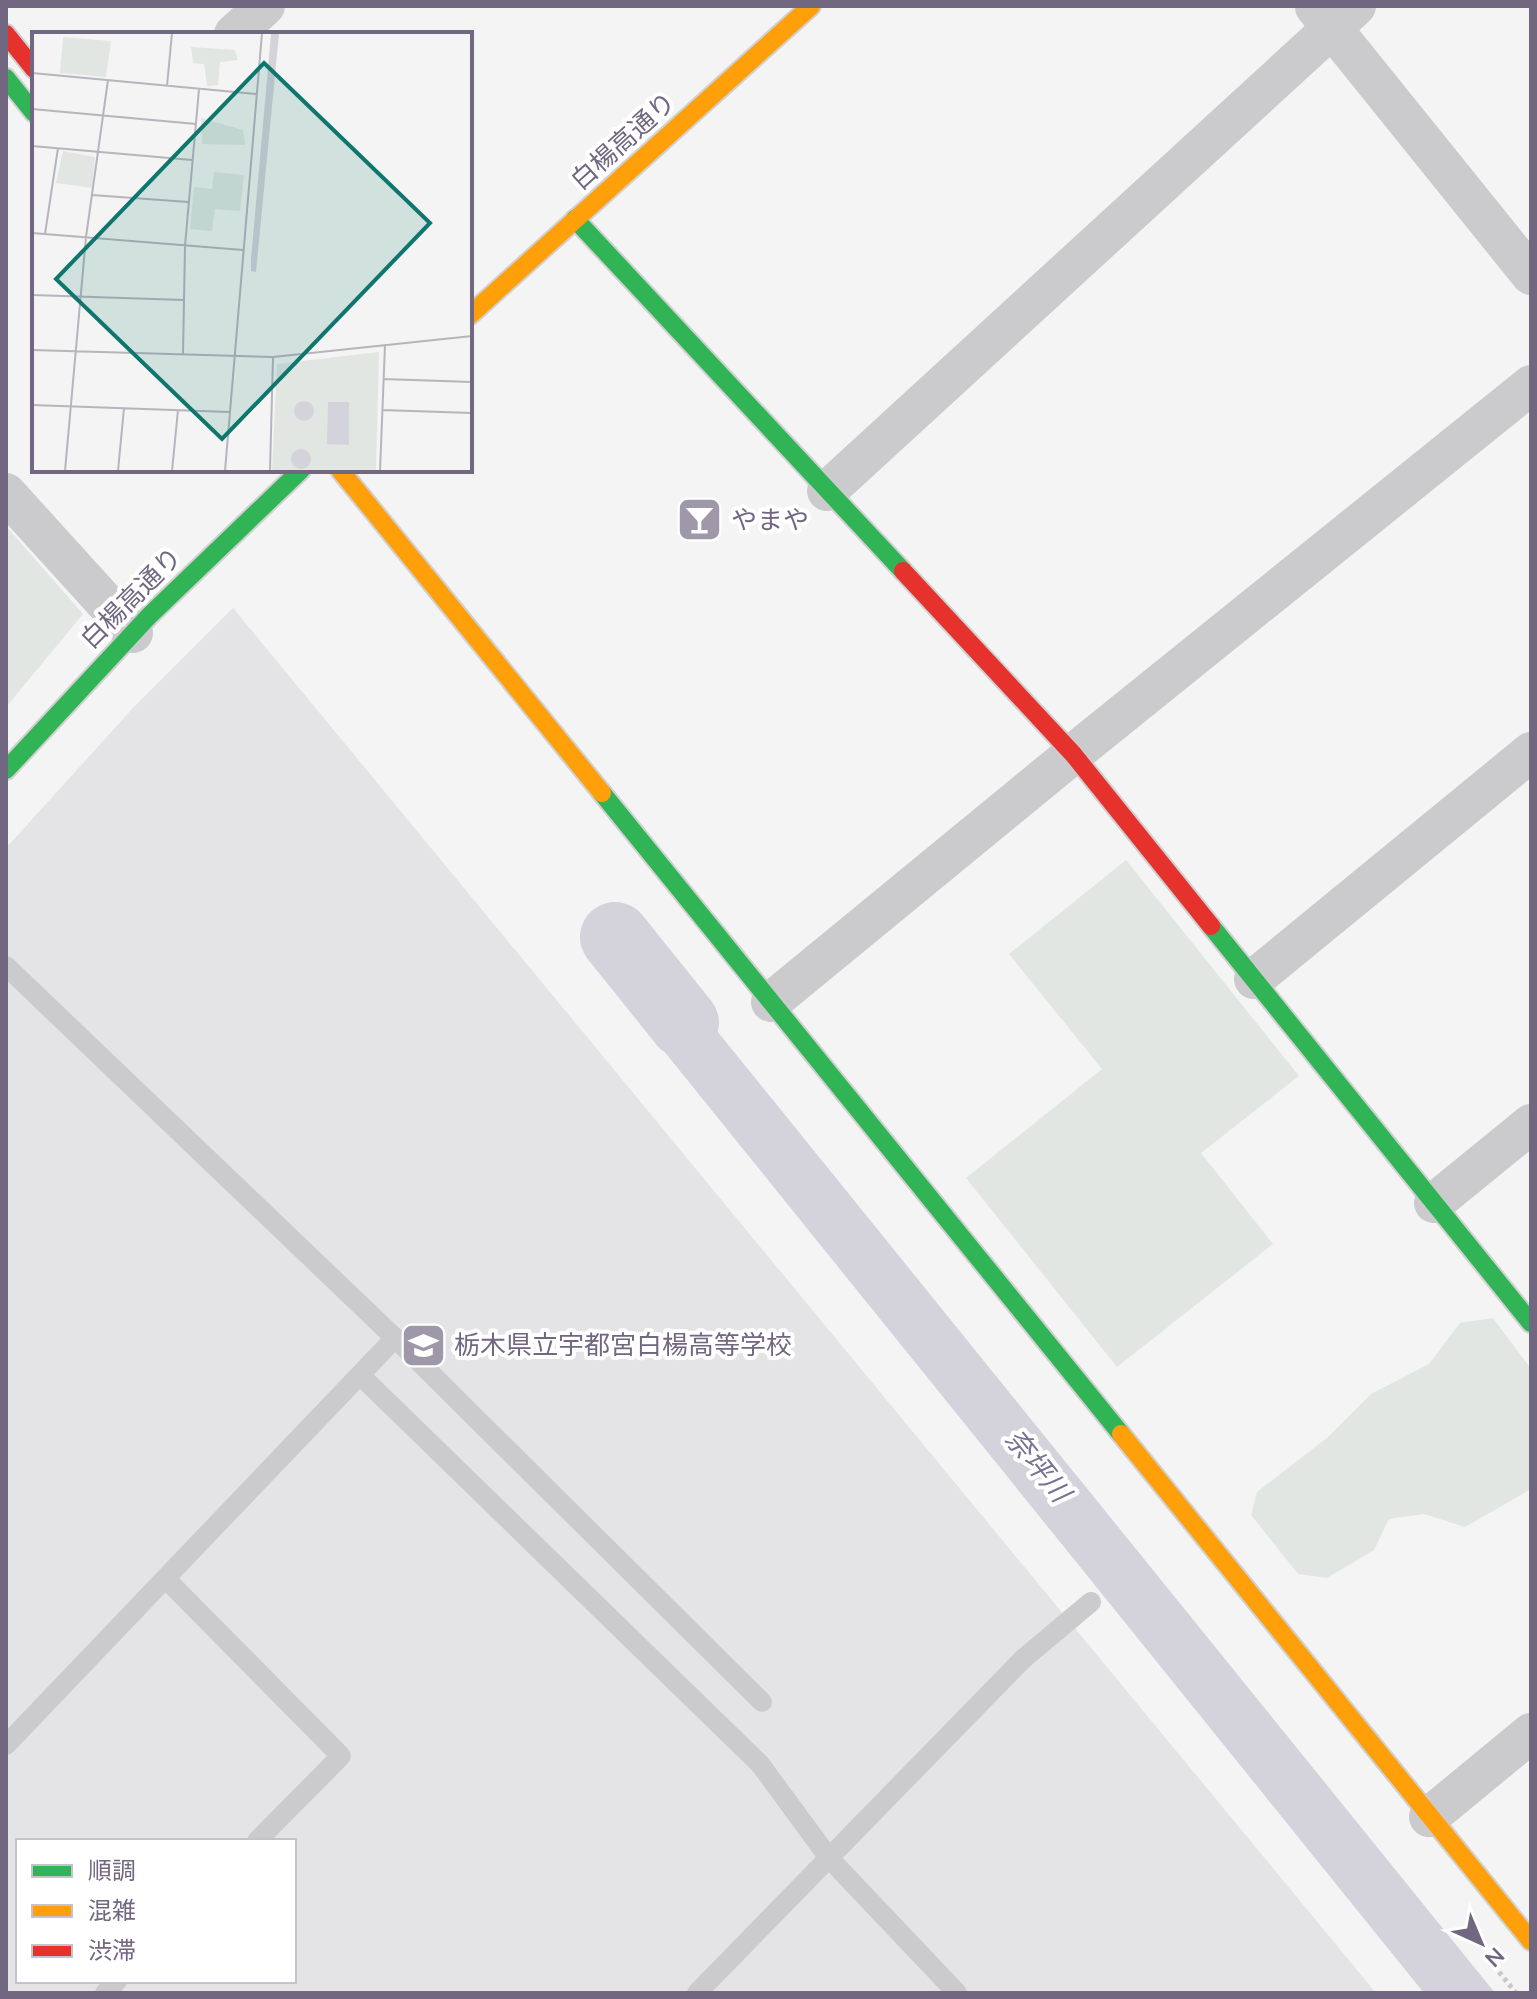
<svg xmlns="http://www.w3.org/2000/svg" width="1537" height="1999" font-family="'Nunito Sans','Noto Sans JP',sans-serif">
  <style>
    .built { fill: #e4e4e6; fill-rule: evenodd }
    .green { fill: #e1e6e3 }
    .water { fill: #d4d2da }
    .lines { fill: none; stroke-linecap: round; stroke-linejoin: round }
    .river { stroke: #d4d2da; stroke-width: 70 }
    .fast-casing { stroke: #d0d0d1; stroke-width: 22 }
    .slow-casing { stroke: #d0d0d1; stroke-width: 22 }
    .jam-casing { stroke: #d0d0d1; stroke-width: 22 }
    .path { stroke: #c8c8c9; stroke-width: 5; stroke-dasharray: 4 4; stroke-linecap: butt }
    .lane { stroke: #cbcacd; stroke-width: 20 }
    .street { stroke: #cbcacd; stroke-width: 40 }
    .fast { stroke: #30b455; stroke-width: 18 }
    .slow { stroke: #ff9f0a; stroke-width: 18 }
    .jam { stroke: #e5322d; stroke-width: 18 }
    .labels { text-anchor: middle; stroke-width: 8; stroke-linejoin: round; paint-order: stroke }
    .street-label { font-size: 26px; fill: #716781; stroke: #fff }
    .poi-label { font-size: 26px; fill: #716781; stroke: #fff; text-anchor: start }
    .water-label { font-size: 28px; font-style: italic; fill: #797291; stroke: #fff }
    .inset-road { fill: none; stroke: #b7b4be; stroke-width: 2 }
    .view { fill: #0f766e; fill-opacity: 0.15; stroke: #0f766e; stroke-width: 4 }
    .inset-edge { fill: none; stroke: #716781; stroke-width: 4 }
  </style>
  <rect width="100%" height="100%" fill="#f3f4f3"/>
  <path class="built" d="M233 608 1376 1993H6V848L133 708ZM18 1841H294V1981H18Z"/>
  <g class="green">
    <polygon points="6,526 83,614 6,707"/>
    <polygon points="1126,860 1299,1076 1201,1153 1273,1244 1117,1367 966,1178 1102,1069 1009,954"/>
    <polygon points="1493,1318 1531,1369 1531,1489 1465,1527 1424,1514 1389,1519 1374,1550 1327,1578 1298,1574 1251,1515 1257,1492 1328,1437 1371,1394 1429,1364 1460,1323"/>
  </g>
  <polygon class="water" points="637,939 692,1000 1495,1993 1424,1993 634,1014 607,962"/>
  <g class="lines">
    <polyline class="river" points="615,937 684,1023"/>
    <defs>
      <g id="fast">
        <polyline points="6,78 34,113"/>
        <polyline points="575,219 903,571"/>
        <polyline points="6,770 149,616 301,470"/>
        <polyline points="602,793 1121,1434"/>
        <polyline points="1211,926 1531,1323"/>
      </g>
      <g id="slow">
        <polyline points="470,315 811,6"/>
        <polyline points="340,470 602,793"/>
        <polyline points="1121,1434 1531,1941"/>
      </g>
      <g id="jam">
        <polyline points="6,34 34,69"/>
        <polyline points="903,571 1073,754 1211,926"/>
      </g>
    </defs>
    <use href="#fast" class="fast-casing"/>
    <use href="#slow" class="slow-casing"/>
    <use href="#jam" class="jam-casing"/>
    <polyline class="path" points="1499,1972 1516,1993"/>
    <g class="lane">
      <polyline points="6,966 395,1338 762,1702"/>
      <polyline points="361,1376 760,1764 829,1858 957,1993"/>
      <polyline points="166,1579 341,1756 257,1841"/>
      <polyline points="6,1745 395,1338"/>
      <polyline points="105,1993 117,1981"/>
      <polyline points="697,1993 1023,1659 1091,1602"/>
    </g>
    <g class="street">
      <polyline points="1315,7 1531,275"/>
      <polyline points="234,34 265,6"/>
      <polyline points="827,491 1356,6"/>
      <polyline points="6,493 133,633"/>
      <polyline points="1254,979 1531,752"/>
      <polyline points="771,1002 1073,754 1531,385"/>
      <polyline points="1434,1203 1531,1124"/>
      <polyline points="1429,1817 1531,1733"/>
    </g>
    <use href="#fast" class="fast"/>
    <use href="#slow" class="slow"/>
    <use href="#jam" class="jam"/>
  </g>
  <defs>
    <symbol id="bar-square" viewBox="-11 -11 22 22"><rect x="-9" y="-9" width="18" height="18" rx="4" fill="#9e98a9" stroke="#fff"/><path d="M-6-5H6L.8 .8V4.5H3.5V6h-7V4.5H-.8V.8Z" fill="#fff"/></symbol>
    <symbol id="school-square" viewBox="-11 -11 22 22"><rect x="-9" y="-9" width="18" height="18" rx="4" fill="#9e98a9" stroke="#fff"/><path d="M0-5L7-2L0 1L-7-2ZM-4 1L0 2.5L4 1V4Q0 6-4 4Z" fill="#fff"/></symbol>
  </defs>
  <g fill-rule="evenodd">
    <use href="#bar-square" x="674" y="494" width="51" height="51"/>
    <use href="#school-square" x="398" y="1320" width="51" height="51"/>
  </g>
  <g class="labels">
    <g class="street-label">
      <text transform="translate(623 141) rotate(-42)" y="9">白楊高通り</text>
      <text transform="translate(131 598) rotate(-45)" y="9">白楊高通り</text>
    </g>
    <g class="poi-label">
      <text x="731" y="529">やまや</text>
      <text x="454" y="1354">栃木県立宇都宮白楊高等学校</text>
    </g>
    <g class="water-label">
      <text transform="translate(1038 1465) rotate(51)" y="10">奈坪川</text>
    </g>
  </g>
  <g transform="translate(32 32)">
    <rect width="440" height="440" fill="#f3f4f3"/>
    <path d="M31 5 79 9 74 45 28 41ZM159 15 203 18 206 28 188 30 186 53 175 54 172 32 161 31ZM169 86 211 98 213 113 170 112ZM31 119 63 125 60 156 24 151ZM182 140 212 143 208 179 183 177 180 199 158 197 162 155 180 157ZM347 320 344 439H240L245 332Z" fill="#e1e6e3"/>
    <path d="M239 2H247L224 240 219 239V227ZM262 379a10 10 0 1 1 20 0a10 10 0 1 1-20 0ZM296 370H317V413L295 412ZM259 427a10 10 0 1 1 20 0a10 10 0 1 1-20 0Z" fill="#d4d2da"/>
    <path class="inset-road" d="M0 41 225 62M135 54 140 1M0 77 164 92M0 114 160 128M60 163 156 170M0 201 211 218M13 202 26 116M0 263 152 268M0 318 241 325 440 304M151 323 153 214 167 57M351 347 440 350M0 373 197 380M350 378 440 381M33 439 54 205 76 48M86 439 92 376M140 439 146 378M193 439 230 1M238 439 241 325M348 439 353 313"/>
    <path class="view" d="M232 31 398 191 190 407 24 247Z"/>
    <rect width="440" height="440" class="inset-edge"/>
  </g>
  <rect width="1537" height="1999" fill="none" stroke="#716781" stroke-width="16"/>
  <rect x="16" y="1839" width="280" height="144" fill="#ffffff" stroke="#c6c2cd" stroke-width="2"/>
  <rect x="32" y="1865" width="40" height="12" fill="#30b455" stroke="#c6c2cd" stroke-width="2"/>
  <text x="88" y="1879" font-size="24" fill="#716781">順調</text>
  <rect x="32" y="1905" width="40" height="12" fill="#ff9f0a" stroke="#c6c2cd" stroke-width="2"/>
  <text x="88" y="1919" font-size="24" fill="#716781">混雑</text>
  <rect x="32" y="1945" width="40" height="12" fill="#e5322d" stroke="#c6c2cd" stroke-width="2"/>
  <text x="88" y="1959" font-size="24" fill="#716781">渋滞</text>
  <g transform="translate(1481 1943) rotate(136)" stroke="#ffffff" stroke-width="6" paint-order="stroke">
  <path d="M0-6L14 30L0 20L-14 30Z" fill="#716781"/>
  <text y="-12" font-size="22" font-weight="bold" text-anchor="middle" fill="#716781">N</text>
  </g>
</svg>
